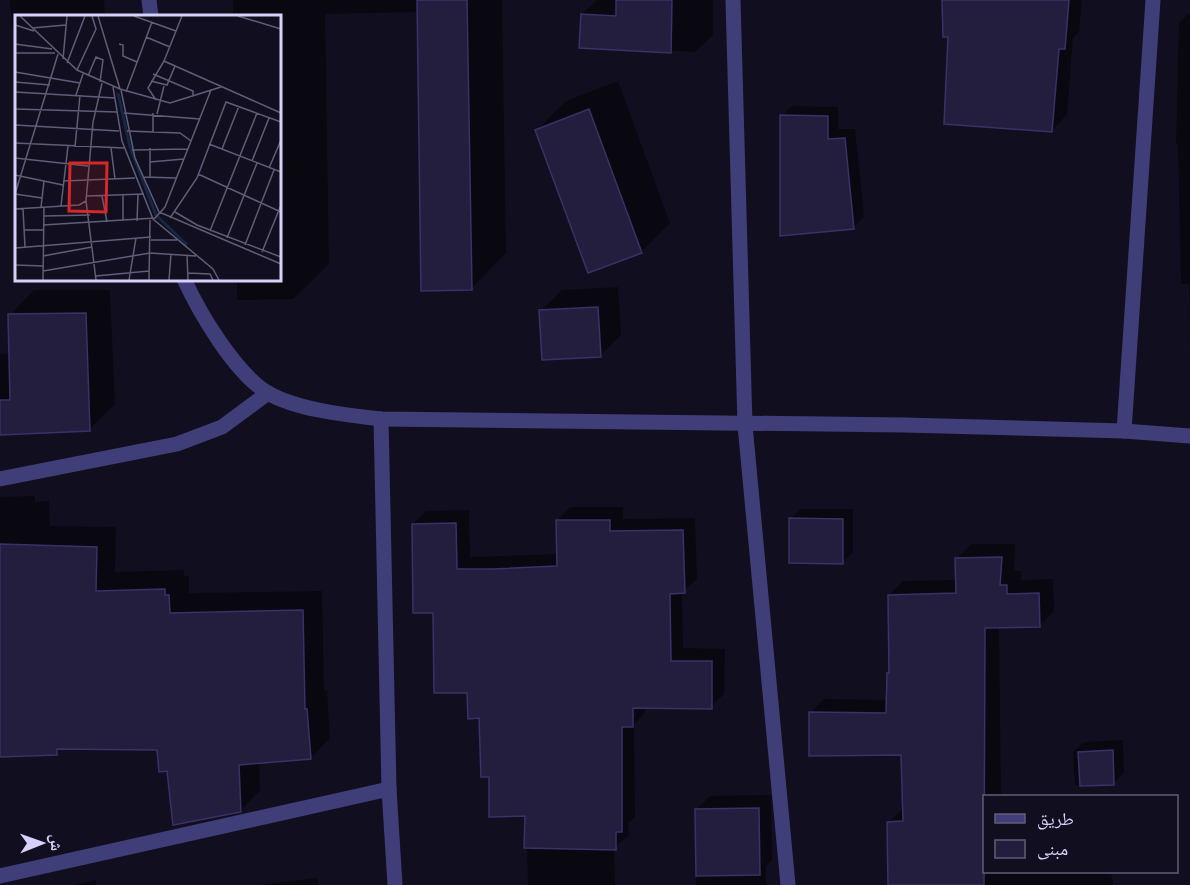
<svg xmlns="http://www.w3.org/2000/svg" width="1190" height="885" font-family="'Work Sans','Noto Naskh Arabic',sans-serif">
  <style>
    .shadow { fill: #0007 }
    .building { fill: #231d3e; stroke: #3b3168; stroke-width: 1.5 }
    .lines { fill: none; stroke-linecap: round; stroke-linejoin: round }
    .minor { stroke: #403e79; stroke-width: 15 }
    .inset-river { fill: none; stroke: #142744; stroke-width: 3 }
    .inset-road { fill: none; stroke: #605d77; stroke-width: 1.5 }
    .view { fill: #d62828; fill-opacity: 0.15; stroke: #d62828; stroke-width: 3 }
    .inset-edge { fill: none; stroke: #d6d1fa; stroke-width: 3 }
  </style>
  <rect width="100%" height="100%" fill="#110f1f"/>
  <g class="shadow">
    <polygon points="10,0 104,0 105,16 16,16 16,50 16,29 12,29"/>
    <polygon points="233,0 502,0 506,253 471,289 419,12 325,14 329,264 293,299 237,300 237,279 279,279 279,16 233,16"/>
    <polygon points="597,0 713,0 713,35 695,52 581,46 582,14"/>
    <polygon points="944,0 1082,0 1079,32 1073,38 1067,115 1052,130 950,35"/>
    <polygon points="1190,12 1190,352 1189,284 1181,284 1178,144 1176,144 1179,23"/>
    <polygon points="618,81 670,223 641,252 537,130 566,101"/>
    <polygon points="792,106 838,107 838,129 855,129 864,217 853,228 782,116"/>
    <polygon points="618,287 621,335 600,356 541,311 562,290"/>
    <polygon points="34,290 110,290 115,404 90,429 0,434 0,354 10,354 10,315"/>
    <polygon points="35,496 35,502 49,501 50,526 116,527 115,572 184,570 184,576 189,576 189,593 322,591 324,690 327,690 330,738 311,758 259,762 260,791 240,811 169,769 158,749 62,748 57,753 0,755 0,497"/>
    <polygon points="570,507 623,507 623,519 695,518 697,579 682,592 683,648 725,649 724,694 711,707 645,706 645,713 634,724 635,817 628,823 629,835 614,848 615,885 528,885 526,814 434,611 413,524 426,511 469,510 470,557 558,554 557,520"/>
    <polygon points="801,509 853,509 853,552 842,562 790,519"/>
    <polygon points="971,544 1015,544 1014,571 1021,571 1021,580 1053,579 1054,611 1040,625 999,626 1001,796 984,796 984,872 1111,872 1113,885 890,885 889,822 903,808 902,753 810,713 824,699 888,700 891,672 889,595 903,581 957,580 957,559"/>
    <polygon points="1123,740 1124,773 1113,784 1075,785 1073,752 1084,742"/>
    <polygon points="771,795 772,860 766,866 766,885 696,885 696,810 710,796"/>
    <polygon points="317,878 318,885 260,885"/>
    <polygon points="96,880 96,885 74,885"/>
  </g>
  <g class="building">
    <polygon points="417,0 467,0 472,290 421,291"/>
    <polygon points="616,0 672,0 671,53 579,48 581,14 616,16"/>
    <polygon points="942,0 1069,0 1065,49 1059,49 1052,132 944,124 948,37 943,37"/>
    <polygon points="589,109 642,253 588,273 535,130"/>
    <polygon points="780,115 828,116 828,139 845,138 854,229 780,236"/>
    <polygon points="598,307 601,357 542,360 539,310"/>
    <polygon points="86,313 90,431 0,435 0,400 10,400 8,314"/>
    <polygon points="789,518 843,519 843,564 789,563"/>
    <polygon points="556,520 610,520 610,531 683,530 685,593 670,594 671,661 712,661 712,709 633,708 633,727 622,727 622,832 616,832 616,850 524,848 525,816 489,817 489,777 481,777 479,718 468,719 467,693 434,693 433,613 413,613 412,524 456,523 457,569 493,569 557,566"/>
    <polygon points="0,544 97,547 96,591 165,589 165,595 169,595 170,613 303,610 305,709 307,709 311,759 239,765 241,812 173,825 167,771 159,772 157,750 57,749 57,755 0,757"/>
    <polygon points="1002,557 1000,585 1007,585 1007,594 1039,593 1040,627 985,628 984,885 888,885 887,822 903,821 901,755 809,756 809,712 886,713 887,673 889,673 888,595 956,593 955,558"/>
    <polygon points="1113,750 1114,785 1080,786 1078,752"/>
    <polygon points="759,808 760,875 696,876 695,809"/>
  </g>
  <g class="lines">
    <g class="minor">
      <polyline points="149,0 151,16"/>
      <polyline points="733,0 745,425 788,885"/>
      <path d="M184 279C200 314 235 373 268 393 297 410 348 415 381 419L904 425 1124 431 1190 436"/>
      <polyline points="381,419 389,789 395,885"/>
      <polyline points="1124,431 1153,0"/>
      <polyline points="0,479 177,444 222,427 268,393"/>
      <polyline points="0,876 389,789"/>
    </g>
  </g>
  <g transform="translate(15 15)">
    <rect width="266" height="266" fill="#110f1f"/>
    <path class="inset-river" d="M103 78 115 132 141 200 172 230"/>
    <path class="inset-road" d="M5 1 62 55 105 74 155 88 206 72M83 1 105 74M119 1 161 16M167 1 149 46 266 98M223 1 266 14M0 10 19 16M17 13 51 10M131 22 155 32M0 29 37 34M104 29 108 30V41L122 47M0 38H40M48 44 52 1M52 48 70 1M62 55 81 14 77 1M0 57 65 68M138 59 178 76V82M73 61 81 42 88 45 85 67M136 66 152 70 160 51M0 67 35 70M98 72 107 126 138 204 198 254 204 265M106 75 120 143 144 197 266 249M0 77 100 83M111 77 137 7M61 80 68 59M141 85 133 73 149 46M0 94 102 97M109 98 185 104M142 99 149 71M0 110 104 116M112 116 165 118 176 126M138 117V98M0 128 109 133M194 129 266 157M60 132 65 80M96 133 100 164M207 134 224 91M117 135 173 134M0 143 73 151M237 146 254 103M135 147 169 144M254 153 266 125M183 159 266 197M0 160 48 170M128 162 162 163M135 162V133M48 166 120 163M0 179 43 39M0 179 27 183M108 180V206M72 181 129 179M87 181 92 207M46 191 53 131M26 192 29 166M0 194 64 190 71 186M8 194 10 232M160 197 182 210 266 242M29 201 75 200M155 203 182 163 211 87 266 107M122 206 123 180M28 210 140 203 150 192 196 75M9 215H28M195 216 242 98M212 223 242 148M136 225H162M230 230 259 155M0 233 136 222M247 237 266 190M172 240 173 265M28 241 77 232M0 250 28 251M28 256 135 238 181 241M173 258 195 259 198 265M81 261 134 256M28 265 29 192M81 265 71 186 78 107 87 68M114 265 121 223M134 265 135 205M154 265 156 239"/>
    <path class="view" d="M55 148H92L91 197 54 196Z"/>
    <rect width="266" height="266" class="inset-edge"/>
  </g>
  <rect x="983" y="795" width="195" height="78" fill="#110f1f" stroke="#605d77" stroke-width="1.5"/>
  <rect x="995" y="814" width="30" height="9" fill="#403e79" stroke="#605d77" stroke-width="1.5"/>
  <text x="1037" y="825" font-size="18" fill="#d6d1fa">طريق</text>
  <rect x="995" y="840" width="30" height="18" fill="#231d3e" stroke="#605d77" stroke-width="1.5"/>
  <text x="1037" y="855" font-size="18" fill="#d6d1fa">مبنى</text>
  <g transform="translate(42 843) rotate(89)" stroke="#110f1f" stroke-width="4.5" paint-order="stroke">
  <path d="M0-4.5L10 22L0 15L-10 22Z" fill="#d6d1fa"/>
  <text y="-9" font-size="16" font-weight="bold" text-anchor="middle" fill="#d6d1fa">ش</text>
  </g>
</svg>
